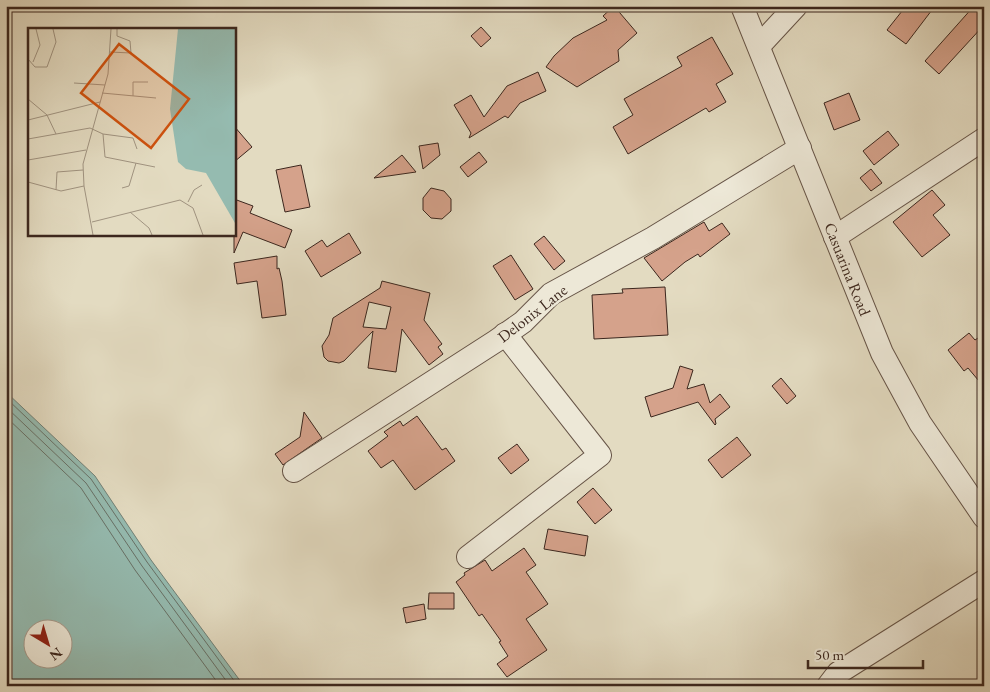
<svg xmlns="http://www.w3.org/2000/svg" width="990" height="692" font-family="'EB Garamond',serif">
  <style>
    .water { fill: #95bbb0; stroke: #718076; fill-rule: evenodd }
    .lines { fill: none; stroke-linecap: round; stroke-linejoin: round }
    .shore { stroke: #687167; stroke-width: 1 }
    .building { fill: #d5a28b; stroke: #3c271e; fill-rule: evenodd }
    .minor-casing { stroke: #665447; stroke-width: 24 }
    .minor { stroke: #ede8d7; stroke-width: 22 }
    .labels { text-anchor: middle; stroke-width: 5; stroke-linejoin: round; paint-order: stroke }
    .street-label { font-size: 16px; fill: #3c271e; stroke: #ede8d7 }
    .inset-road { fill: none; stroke: #a09380; stroke-width: 1 }
    .view { fill: #ce520f; fill-opacity: 0.15; stroke: #ce520f; stroke-width: 2.5 }
    .inset-edge { fill: none; stroke: #3c271e; stroke-width: 2.5 }
  </style>
  <rect width="100%" height="100%" fill="#e3dbc1"/>
  <filter id="stains"><feTurbulence type="fractalNoise" baseFrequency=".004" numOctaves="4"/><feColorMatrix values="0 0 0 0 .2 0 0 0 0 .09 0 0 0 0 .02 0 0 0 .5 -.17"/></filter>
  <radialGradient id="worn" r=".72"><stop offset=".6" stop-color="#630" stop-opacity="0"/><stop offset="1" stop-color="#630" stop-opacity=".3"/></radialGradient>
  <path class="water" d="M6 392 95 476 151 560 244 686H6ZM32 630H62V660H32Z"/>
  <g class="lines">
    <g class="shore">
      <polyline points="6,398 91,479 147,562 238,686"/>
      <polyline points="6,407 86,483 142,566 230,686"/>
      <polyline points="6,417 81,488 135,570 220,686"/>
    </g>
  </g>
  <g class="building">
    <polygon points="614,6 637,33 618,50 619,61 577,87 546,67 554,56 573,38 607,20 603,16"/>
    <polygon points="906,6 935,6 906,44 887,30"/>
    <polygon points="974,6 984,6 984,25 939,74 925,61"/>
    <polygon points="481,27 491,38 481,47 471,36"/>
    <polygon points="712,37 733,74 716,84 726,102 709,112 706,108 628,154 613,127 633,115 624,99 682,66 677,57"/>
    <polygon points="538,72 546,91 520,103 508,118 505,116 469,138 471,133 454,105 471,95 484,117 507,86"/>
    <polygon points="849,93 860,120 834,130 824,103"/>
    <polygon points="234,126 252,147 234,162"/>
    <polygon points="888,131 899,145 874,165 863,151"/>
    <polygon points="438,143 440,155 423,169 419,146"/>
    <polygon points="479,152 487,162 468,177 460,167"/>
    <polygon points="402,155 416,172 374,178"/>
    <polygon points="301,165 310,207 285,212 276,170"/>
    <polygon points="871,169 882,183 871,191 860,178"/>
    <polygon points="431,188 444,191 451,199 451,211 442,219 431,218 423,210 423,198"/>
    <polygon points="932,190 945,205 933,215 950,235 922,257 893,222"/>
    <polygon points="234,199 253,206 250,213 292,230 285,248 243,232 234,253"/>
    <polygon points="704,222 709,231 722,223 730,234 700,257 698,254 685,262 662,281 644,258"/>
    <polygon points="349,233 361,253 321,277 305,251 322,240 327,247"/>
    <polygon points="544,236 565,261 554,270 534,244"/>
    <polygon points="511,255 533,289 515,300 493,266"/>
    <polygon points="277,256 277,269 279,268 282,281 286,315 262,318 257,281 237,284 234,263"/>
    <path d="M382 281 430 293 424 320 442 344 438 347 443 354 429 365 402 329 396 372 368 368 373 331 344 361 339 363 328 361 324 357 322 346 329 335 333 318 380 288ZM369 302 391 307 386 329 363 327Z"/>
    <polygon points="665,287 668,335 594,339 592,295 623,293 622,289"/>
    <polygon points="969,333 975,340 984,334 984,387 968,368 964,371 948,350"/>
    <polygon points="680,366 693,370 687,389 704,384 710,403 720,394 730,407 715,419 716,424 715,425 698,402 651,417 645,397 673,388"/>
    <polygon points="781,378 796,396 787,404 772,386"/>
    <polygon points="304,412 322,438 283,465 275,454 300,437"/>
    <polygon points="417,416 442,450 446,448 455,461 415,490 393,460 381,468 368,451 388,436 384,432 400,421 403,426"/>
    <polygon points="737,437 751,455 722,478 708,460"/>
    <polygon points="517,444 529,460 511,474 498,458"/>
    <polygon points="593,488 612,510 595,524 577,502"/>
    <polygon points="548,529 588,536 585,556 544,549"/>
    <polygon points="524,548 536,565 526,572 548,604 526,619 547,650 507,677 497,664 508,656 499,642 501,641 482,614 479,616 456,582 465,575 464,573 485,560 492,571"/>
    <polygon points="429,593 454,593 454,609 428,609"/>
    <polygon points="424,604 426,619 406,623 403,608"/>
  </g>
  <g class="lines">
    <defs>
      <g id="minor">
        <polyline points="742,6 882,353 920,423 984,517"/>
        <polyline points="759,46 796,6"/>
        <polyline points="835,237 984,139"/>
        <polyline points="294,471 496,341 523,322 551,294 653,238 800,148"/>
        <polyline points="468,557 600,455 505,334"/>
        <polyline points="828,686 838,673 984,581"/>
      </g>
    </defs>
    <use href="#minor" class="minor-casing"/>
    <use href="#minor" class="minor"/>
  </g>
  <g class="labels">
    <g class="street-label">
      <text transform="translate(848 269) rotate(68)" y="6">Casuarina Road</text>
      <text transform="translate(532 313) rotate(-38)" y="6">Delonix Lane</text>
    </g>
  </g>
  <g transform="translate(28 28)">
    <rect width="208" height="208" fill="#e3dbc1"/>
    <path d="M150 1H207V195L178 145 158 141 150 134 142 81Z" fill="#95bbb0"/>
    <path class="inset-road" d="M82 24 103 25 102 13 89 8V1M0 31 7 39H19L28 14 25 1M5 34 12 17 8 1M46 55 77 57M74 65 128 70M105 68V54H120M0 71 19 87 28 106M0 92 72 74M75 106 105 110 109 121M0 111 62 100 75 106 77 129 127 139M0 132 58 122M0 154 33 163 56 158M94 160 101 158 108 135M28 162 29 144 55 142M160 174 166 162 174 157M102 184 121 200 124 207M64 194 152 172 165 180 175 207M65 207 56 158 55 136 80 46 83 1"/>
    <path class="view" d="M91 16 161 71 123 120 53 65Z"/>
    <rect width="208" height="208" class="inset-edge"/>
  </g>
  <rect width="990" height="692" fill="none" stroke="#e3dbc1" stroke-width="25"/>
  <rect x="8" y="8" width="975" height="677" fill="none" stroke="#3c271e" stroke-width="2.5"/>
  <rect x="12" y="12" width="965" height="667" fill="none" stroke="#3c271e"/>
  <g transform="translate(48 644) rotate(142)"><circle r="24" fill="#ede8d7" stroke="#a69b8d"/>
  <path d="M0-4L9 19L0 12L-9 19Z" fill="#8f2418"/>
  <text y="-8" font-size="14" font-weight="bold" text-anchor="middle" fill="#3c271e">N</text>
  </g>
  <path d="M808 660v8h115v-8" fill="none" stroke="#3c271e" stroke-width="2.5"/>
  <text x="815" y="660" font-size="15" fill="#3c271e" stroke="#ede8d7" stroke-width="4" paint-order="stroke">50 m</text>
  <rect width="100%" height="100%" filter="url(#stains)"/>
  <rect width="100%" height="100%" fill="url(#worn)"/>
</svg>
